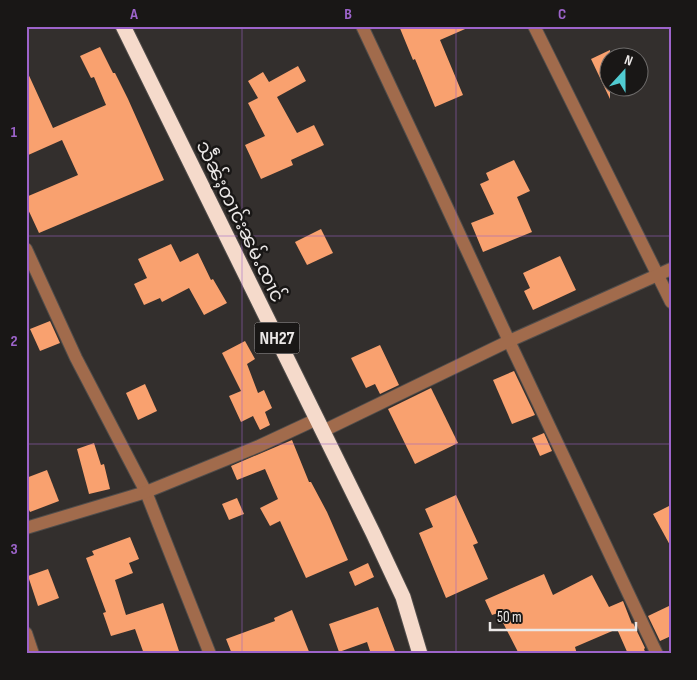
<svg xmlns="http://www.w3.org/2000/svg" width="697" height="680" font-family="'Sofia Sans Condensed','Noto Sans Myanmar',sans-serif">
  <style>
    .building { fill: #f9a16f }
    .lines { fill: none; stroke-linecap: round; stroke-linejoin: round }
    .minor-casing { stroke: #504d4b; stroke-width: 14 }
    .highway-casing { stroke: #504d4b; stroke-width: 17 }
    .minor { stroke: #a16b4c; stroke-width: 12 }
    .highway { stroke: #f5dacb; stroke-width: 15 }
    .grid { fill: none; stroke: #9d64cb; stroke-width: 1; stroke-opacity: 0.55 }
    .labels { text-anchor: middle; stroke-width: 5; stroke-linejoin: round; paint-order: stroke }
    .shield { fill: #191716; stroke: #aca9a8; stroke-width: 1 }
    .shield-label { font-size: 18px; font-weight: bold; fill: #ebe8e7 }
    .street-label { font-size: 19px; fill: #ebe8e7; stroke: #191716 }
    .neatline { fill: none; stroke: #9d64cb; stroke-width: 2 }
    .grid-label { font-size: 16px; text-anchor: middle; font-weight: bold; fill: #9d64cb }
  </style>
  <rect width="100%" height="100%" fill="#332f2d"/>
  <g class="building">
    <polygon points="399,26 472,26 440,40 463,95 435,107 415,59 413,60"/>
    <polygon points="100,47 113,73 115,73 128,99 164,180 39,233 26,205 26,197 78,175 62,140 26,156 26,69 53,128 106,105 94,77 91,78 80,56"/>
    <polygon points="610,50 610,99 591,59"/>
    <polygon points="298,66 306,81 277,97 297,133 314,125 324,145 291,160 293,165 261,179 245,145 265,136 248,103 258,98 248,81 263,72 269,82"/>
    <polygon points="514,160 530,191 517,197 532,232 483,252 471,223 494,214 480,184 489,180 486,173"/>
    <polygon points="321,229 333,253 307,265 295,242"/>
    <polygon points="171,244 180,262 198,253 211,280 213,279 227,303 204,315 189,288 162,302 160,298 144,305 134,284 147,278 138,259"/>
    <polygon points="560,256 576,290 533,310 524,291 530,288 523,273"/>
    <polygon points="50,321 60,343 40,351 30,329"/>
    <polygon points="245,341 255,359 247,364 258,393 264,390 272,408 265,412 270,425 260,430 253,416 241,422 229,396 241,391 222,353"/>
    <polygon points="380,345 399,385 380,394 375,384 366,388 351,358"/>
    <polygon points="514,371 535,415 512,424 493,380"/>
    <polygon points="145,384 157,411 138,420 126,393"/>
    <polygon points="431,388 458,443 415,464 388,409"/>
    <polygon points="544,433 552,451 540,456 532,438"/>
    <polygon points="292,440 309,482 311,482 327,512 348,560 306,578 280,521 270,526 260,508 278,499 265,469 237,480 231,466"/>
    <polygon points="94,443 101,465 104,464 110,489 89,494 77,449"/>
    <polygon points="47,470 59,501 30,512 26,504 26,478"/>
    <polygon points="456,495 478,543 473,545 488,579 446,598 419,533 433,527 425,509"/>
    <polygon points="237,498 244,514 229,520 222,504"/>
    <polygon points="671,505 671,547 653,514"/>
    <polygon points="130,537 139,559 129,563 133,573 115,580 126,615 163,603 180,654 144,654 135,629 111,636 103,613 106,612 86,558 94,555 92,551"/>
    <polygon points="368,563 374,577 355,586 349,572"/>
    <polygon points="48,569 59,598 38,606 28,576"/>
    <polygon points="544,574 553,595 592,575 609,607 623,601 632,624 633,623 645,648 644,649 646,654 628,654 617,629 575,647 577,654 519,654 498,613 492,615 485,600"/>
    <polygon points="671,605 671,636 660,641 648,616"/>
    <polygon points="378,607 396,654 371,654 367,642 339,652 329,624"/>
    <polygon points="292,610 310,654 232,654 226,639 275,621 274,618"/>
  </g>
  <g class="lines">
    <defs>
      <g id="minor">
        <polyline points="362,26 432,175 509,341 657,654"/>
        <polyline points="534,26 671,302"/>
        <polyline points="26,249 76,358 146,492 210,654"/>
        <polyline points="323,431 509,341 671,269"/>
        <polyline points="26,528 146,492 259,446 317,419"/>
        <polyline points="26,633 33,654"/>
      </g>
      <polyline id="highway" points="123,26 373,533 403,597 420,654"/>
    </defs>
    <use href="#minor" class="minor-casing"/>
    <use href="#highway" class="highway-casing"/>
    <use href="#minor" class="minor"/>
    <use href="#highway" class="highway"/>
  </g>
  <path class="grid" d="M242 26V654M456 26V654M26 236H671M26 444H671"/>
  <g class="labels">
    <rect class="shield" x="254.5" y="322.5" width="45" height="31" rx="4"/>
    <g class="shield-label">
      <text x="277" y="344">NH27</text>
    </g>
    <g class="street-label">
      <text transform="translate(241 221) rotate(64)" y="7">သဵၼ်ႈတၢင်းၼမ်ႉၸၢင်</text>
    </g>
  </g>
  <rect width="697" height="680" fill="none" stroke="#191716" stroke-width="55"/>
  <g transform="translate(624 72) rotate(21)"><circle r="24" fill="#191716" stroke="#6d6b6a"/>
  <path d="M0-4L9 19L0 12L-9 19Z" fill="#51ccd2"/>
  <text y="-8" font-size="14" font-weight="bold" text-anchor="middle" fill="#ebe8e7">N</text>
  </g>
  <path d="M490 622v8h146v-8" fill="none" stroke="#ebe8e7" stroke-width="2.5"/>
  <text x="497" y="622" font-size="15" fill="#ebe8e7" stroke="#191716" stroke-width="4" paint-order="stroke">50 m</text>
  <rect x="28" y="28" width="642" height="624" class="neatline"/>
  <g class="grid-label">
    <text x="134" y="19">A</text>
    <text x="348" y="19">B</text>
    <text x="562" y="19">C</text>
    <text x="14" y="137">1</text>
    <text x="14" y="346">2</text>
    <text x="14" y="554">3</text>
  </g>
</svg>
